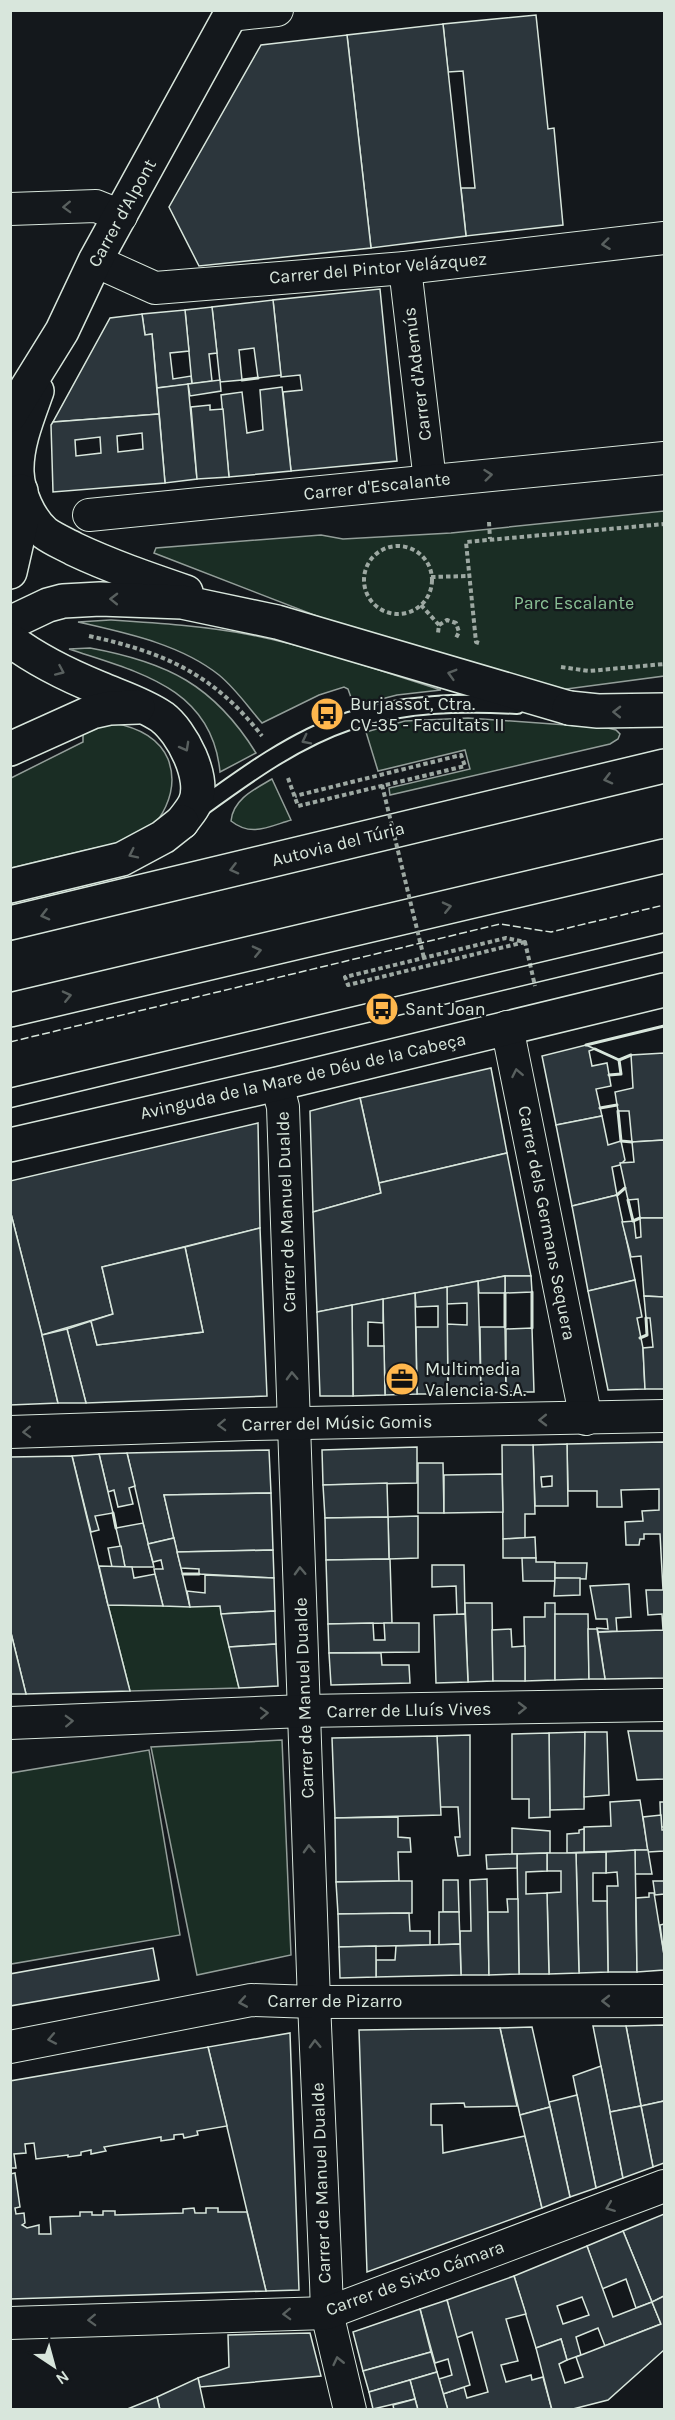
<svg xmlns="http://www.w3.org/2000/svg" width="675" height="2420" font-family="Karla,sans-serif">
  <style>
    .green { fill: #1a2d24; stroke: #939e99; stroke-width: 1.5 }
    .building { fill: #2c363c; stroke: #d8e6dc; stroke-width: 1.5; fill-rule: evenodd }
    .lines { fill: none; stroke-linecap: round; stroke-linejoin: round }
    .service-casing { stroke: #d8e6dc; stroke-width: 20 }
    .minor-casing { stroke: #d8e6dc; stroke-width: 34 }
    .tertiary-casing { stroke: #d8e6dc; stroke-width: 36 }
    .trunk-casing { stroke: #d8e6dc; stroke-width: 36 }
    .path { stroke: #9da8a2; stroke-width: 4; stroke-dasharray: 4.5 3; stroke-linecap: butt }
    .service { stroke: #14181c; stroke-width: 16 }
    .minor { stroke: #14181c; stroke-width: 32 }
    .tertiary { stroke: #14181c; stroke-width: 33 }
    .trunk { stroke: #14181c; stroke-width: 33 }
    .tram { stroke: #d8e6dc; stroke-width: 1.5 }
    .path-bridge { stroke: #9da8a2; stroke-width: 4; stroke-dasharray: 4.5 3; stroke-linecap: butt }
    .fence { stroke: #d8e6dc; stroke-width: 1.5; stroke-dasharray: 8 3; stroke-linecap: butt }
    .wall { stroke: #d8e6dc; stroke-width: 3 }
    .oneway { stroke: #59605f }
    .labels { text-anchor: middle; stroke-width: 4.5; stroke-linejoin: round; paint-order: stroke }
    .street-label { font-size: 18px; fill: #d8e6dc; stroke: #14181c }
    .park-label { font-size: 18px; fill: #8ac095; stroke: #14181c }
    .poi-label { font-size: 18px; fill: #d8e6dc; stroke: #14181c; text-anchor: start }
  </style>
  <rect width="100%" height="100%" fill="#14181c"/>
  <g class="green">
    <polygon points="664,511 664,676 559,690 371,637 154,553 156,548 321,535 343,539 451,533"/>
    <path d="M110 620C157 623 205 626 251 635 316 648 378 670 441 690L397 695 354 706 348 689 344 687 319 695 262 723C248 707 236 689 219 675 180 644 126 633 78 622Z"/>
    <path d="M90 648C167 662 214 685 256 753L220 772C212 687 137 672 69 649Z"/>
    <polygon points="468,718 608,728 616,730 620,734 618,739 610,744 390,795 389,788 470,769 465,750 378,771 366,732 405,721"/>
    <path d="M113 723C136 727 158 736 168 759 180 790 162 828 132 839 119 844 104 846 91 849 64 855 37 862 11 868V778L83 742V730Z"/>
    <path d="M272 779 291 820C268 827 251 837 231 821 233 799 255 789 272 779Z"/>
    <polygon points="108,1605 220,1606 239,1688 130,1691"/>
    <polygon points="282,1740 291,1955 197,1975 151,1747"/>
    <polygon points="149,1750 180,1935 11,1964 11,1773"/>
  </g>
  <g class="building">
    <polygon points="536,15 548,129 554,128 563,225 466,236 461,188 475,188 463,71 448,72 443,24"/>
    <polygon points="443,24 466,236 371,248 347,35"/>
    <polygon points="347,35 371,248 199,266 169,207 261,45"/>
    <polygon points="380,289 397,461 291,471 283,392 302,390 300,375 281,377 273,300"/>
    <polygon points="273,300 281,375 258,378 254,348 239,350 242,380 220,382 212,307"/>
    <polygon points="212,307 217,353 209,354 212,381 192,384 185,310"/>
    <polygon points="185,310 189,351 170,353 173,379 191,376 192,384 157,388 152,334 145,335 142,314"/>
    <polygon points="142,314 145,335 152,334 159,414 53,422 110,318"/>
    <polygon points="220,380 221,391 190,396 188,384"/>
    <polygon points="188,384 197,479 165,483 157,388"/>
    <polygon points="282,387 291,471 229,477 221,395 242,392 247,433 263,430 260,390"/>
    <polygon points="210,405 210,410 223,409 229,477 197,479 191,407"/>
    <path d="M159 414 165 483 53 492 51 425 53 422ZM142 433 143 449 118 452 117 436ZM100 437 101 453 76 456 75 440Z"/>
    <polygon points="586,1045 595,1049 589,1051 592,1066 607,1063 611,1086 596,1089 602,1116 556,1125 542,1056"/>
    <polygon points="664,1053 664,1140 632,1142 629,1111 618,1111 615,1092 633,1088 631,1055"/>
    <polygon points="491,1068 507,1153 379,1183 360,1098"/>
    <polygon points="360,1098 381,1193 313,1212 310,1111"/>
    <polygon points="602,1116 608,1145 621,1141 625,1160 620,1165 612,1167 617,1195 572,1206 556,1125"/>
    <polygon points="258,1123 260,1228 102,1267 113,1314 42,1335 10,1210 10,1181"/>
    <polygon points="664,1140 664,1218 640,1218 638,1199 628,1200 620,1163 634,1162 632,1142"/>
    <polygon points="507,1153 531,1276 505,1276 317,1312 313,1212 381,1193 379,1183"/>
    <polygon points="617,1195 635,1280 588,1291 572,1206"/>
    <polygon points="10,1210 42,1335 58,1403 10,1405"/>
    <polygon points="640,1218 664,1218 664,1297 644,1296 641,1256 631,1257 622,1222 634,1221 636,1238 641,1237"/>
    <polygon points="260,1228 267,1396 86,1403 67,1329 91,1321 97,1345 203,1332 185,1247"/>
    <polygon points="185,1247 203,1332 97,1345 91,1321 113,1314 102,1267"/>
    <polygon points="505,1276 531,1276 532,1292 505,1293"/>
    <polygon points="505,1276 505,1293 479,1293 478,1281"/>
    <polygon points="635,1280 642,1317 637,1318 643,1348 645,1389 608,1390 588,1291"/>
    <polygon points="478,1281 481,1393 448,1394 447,1324 467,1325 467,1303 447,1304 447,1287"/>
    <polygon points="447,1287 448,1394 417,1394 416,1327 438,1327 438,1306 416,1307 415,1293"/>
    <polygon points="415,1293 417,1394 385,1395 383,1299"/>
    <polygon points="644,1296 664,1297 664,1389 645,1389 643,1348 653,1347 650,1318 646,1318"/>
    <polygon points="383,1299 383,1323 368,1322 368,1346 384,1346 385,1395 353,1396 352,1305"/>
    <polygon points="352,1305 353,1396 320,1396 317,1312"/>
    <polygon points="480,1327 505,1327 506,1392 481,1393"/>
    <polygon points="532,1328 534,1392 506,1392 506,1329"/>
    <polygon points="67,1329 86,1403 58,1403 42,1335"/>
    <polygon points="664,1442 664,1678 605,1679 598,1632 663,1630 662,1614 648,1615 646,1590 663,1590 660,1534 644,1534 644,1539 640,1539 639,1545 626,1545 625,1522 643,1521 642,1511 659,1510 659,1489 621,1490 622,1507 597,1507 597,1491 568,1491 567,1444"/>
    <path d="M567 1444 568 1506H535L533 1445ZM552 1476V1486L542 1487 541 1477Z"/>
    <polygon points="502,1445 533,1445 535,1514 525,1514 525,1538 503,1539"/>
    <polygon points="417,1447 417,1483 323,1485 322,1450"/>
    <polygon points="269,1450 271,1493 164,1495 174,1538 148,1544 127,1453"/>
    <polygon points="127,1453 135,1486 129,1488 133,1504 118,1507 114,1490 108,1492 99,1454"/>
    <polygon points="99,1454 113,1513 95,1516 99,1530 91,1532 72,1456"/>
    <polygon points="72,1456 108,1605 130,1691 26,1694 10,1629 10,1457"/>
    <polygon points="418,1463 443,1463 444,1513 418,1513"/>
    <polygon points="502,1474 503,1512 444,1513 444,1475"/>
    <polygon points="387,1483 388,1517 325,1518 323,1485"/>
    <polygon points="271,1493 273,1550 177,1552 164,1495"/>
    <polygon points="418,1516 418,1558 389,1559 388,1517"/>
    <polygon points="388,1517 389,1559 326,1560 325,1518"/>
    <polygon points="143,1523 154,1567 125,1567 116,1528"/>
    <polygon points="535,1537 536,1558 503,1558 503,1539"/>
    <polygon points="174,1538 181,1568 190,1607 163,1606 155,1574 154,1569 163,1569 161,1560 153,1562 148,1544"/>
    <polygon points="121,1546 125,1567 112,1567 108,1548"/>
    <polygon points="273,1550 274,1578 199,1574 199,1569 181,1568 177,1552"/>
    <polygon points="522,1558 536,1558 536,1562 555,1562 555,1581 523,1581"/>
    <polygon points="390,1559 392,1623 328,1624 326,1560"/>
    <polygon points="555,1563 587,1563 586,1579 555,1578"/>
    <polygon points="432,1565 464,1565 465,1614 457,1615 456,1586 432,1587"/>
    <polygon points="99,1566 132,1567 134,1578 155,1574 163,1606 108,1605"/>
    <polygon points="205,1575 274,1578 275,1611 221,1614 220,1606 190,1607 187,1591 205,1593"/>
    <polygon points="555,1578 580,1578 580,1595 554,1596"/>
    <polygon points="629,1584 631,1617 616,1618 617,1631 598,1632 597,1628 608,1629 607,1619 596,1619 590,1586"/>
    <polygon points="465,1603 492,1603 493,1681 468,1682"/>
    <polygon points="545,1603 555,1603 555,1680 525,1681 524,1617 545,1617"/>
    <polygon points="275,1611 276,1644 229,1647 221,1614"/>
    <polygon points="465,1614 468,1682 436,1683 434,1615"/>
    <polygon points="555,1614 588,1614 589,1679 555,1680"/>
    <polygon points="373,1623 374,1640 385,1640 384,1623 419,1623 419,1652 329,1653 328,1624"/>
    <polygon points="10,1629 26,1694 10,1694"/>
    <polygon points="511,1629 512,1647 525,1646 525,1681 493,1681 492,1630"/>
    <polygon points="588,1629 597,1629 605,1679 589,1679"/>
    <polygon points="276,1644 278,1686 239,1688 229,1647"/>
    <polygon points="329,1653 381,1653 382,1665 409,1665 410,1683 331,1685"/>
    <polygon points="628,1731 664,1731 664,1779 637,1780"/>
    <polygon points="585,1732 584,1809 550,1810 549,1733"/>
    <polygon points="585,1732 607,1732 609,1795 584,1797"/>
    <polygon points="549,1733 550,1817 529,1818 529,1799 512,1799 512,1734"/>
    <polygon points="470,1735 470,1855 458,1856 455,1837 460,1837 458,1807 440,1807 437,1736"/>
    <polygon points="437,1736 441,1815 335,1818 332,1738"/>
    <polygon points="640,1800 648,1850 584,1852 584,1827 611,1826 610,1802"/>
    <polygon points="660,1802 664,1802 664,1827 661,1827"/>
    <polygon points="661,1815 662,1830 664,1830 664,1851 648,1852 643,1817"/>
    <polygon points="398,1817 398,1837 410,1838 411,1852 398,1852 399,1881 336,1882 335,1818"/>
    <polygon points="512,1828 550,1831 550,1853 512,1854"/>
    <polygon points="584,1829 584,1852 567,1853 567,1834 579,1833 579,1830"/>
    <polygon points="635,1850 648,1850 652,1874 635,1874"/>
    <polygon points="635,1850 637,1972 608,1972 607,1886 618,1886 617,1872 606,1873 606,1852"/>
    <polygon points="606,1852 606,1873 593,1873 593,1901 607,1901 608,1972 579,1973 576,1853"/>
    <polygon points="547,1853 576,1853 579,1973 549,1974 547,1893 561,1892 561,1871 547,1871"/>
    <polygon points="547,1853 547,1871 526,1872 526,1894 547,1893 549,1974 519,1974 517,1854"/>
    <polygon points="512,1854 517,1854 517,1868 487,1869 486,1855"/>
    <polygon points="487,1879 489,1975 461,1975 460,1931 471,1931 470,1880"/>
    <polygon points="443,1880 458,1880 459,1912 443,1912"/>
    <polygon points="399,1881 412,1881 412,1913 338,1914 336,1882"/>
    <polygon points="653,1881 664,1881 664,1894 655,1895"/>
    <polygon points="649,1893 654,1893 664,1955 664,1970 637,1972 636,1898 649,1897"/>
    <polygon points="507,1899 518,1899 519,1974 489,1975 488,1912 508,1912"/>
    <polygon points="439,1912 459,1912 460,1944 439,1945"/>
    <polygon points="409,1913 410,1931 430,1931 430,1945 339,1947 338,1914"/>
    <polygon points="664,1924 664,1955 660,1925"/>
    <polygon points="460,1944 461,1975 376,1977 376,1960 395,1960 396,1946"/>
    <polygon points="376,1946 376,1977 340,1978 339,1947"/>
    <polygon points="153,1948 159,1980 10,2006 10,1974"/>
    <polygon points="664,2025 664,2101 641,2106 626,2026"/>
    <polygon points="593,2026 626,2026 641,2106 610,2112"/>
    <polygon points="532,2027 550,2107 520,2115 500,2028"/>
    <polygon points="500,2028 517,2106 465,2107 464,2103 431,2104 431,2125 442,2125 443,2153 525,2136 542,2208 367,2272 359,2030"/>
    <polygon points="290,2033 299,2290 266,2291 208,2047"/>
    <polygon points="208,2047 227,2126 197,2131 198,2135 184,2138 183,2134 174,2135 174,2139 161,2141 161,2137 104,2147 106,2151 91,2154 91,2150 81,2152 81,2155 68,2157 68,2155 36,2159 34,2143 25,2144 26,2153 14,2154 16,2168 10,2168 10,2081"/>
    <polygon points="601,2066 623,2178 596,2188 573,2076"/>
    <polygon points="577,2095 596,2188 570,2197 549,2102"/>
    <polygon points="664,2101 664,2163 653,2167 641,2106"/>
    <polygon points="641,2106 653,2167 623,2178 610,2112"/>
    <polygon points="550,2107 570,2197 542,2208 520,2115"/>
    <polygon points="15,2173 20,2207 15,2208 16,2214 24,2213 25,2223 22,2225 27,2228 39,2225 39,2234 51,2234 50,2217 80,2216 80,2212 92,2212 92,2215 103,2215 103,2211 115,2211 115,2215 183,2213 183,2209 194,2208 195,2213 206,2213 206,2208 218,2208 218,2212 247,2212 266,2291 10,2299 10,2174"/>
    <polygon points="664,2214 664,2296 652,2302 623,2231"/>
    <polygon points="623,2231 652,2302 636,2308 626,2279 602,2289 587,2246"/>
    <path d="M587 2246 613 2317 652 2302 661 2324 605 2346 598 2328 576 2337 581 2355 567 2360 561 2339 536 2348 514 2276ZM582 2297 589 2315 563 2324 557 2306Z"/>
    <polygon points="514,2276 526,2314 506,2319 518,2361 501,2365 506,2382 531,2375 532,2380 543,2377 552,2410 448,2410 443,2394 464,2387 467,2398 488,2392 472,2332 456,2338 447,2300"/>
    <polygon points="664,2296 664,2350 608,2400 569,2410 552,2410 536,2348 561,2339 567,2360 559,2364 565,2383 583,2377 576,2357 661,2324 652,2302"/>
    <polygon points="447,2300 470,2385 443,2394 439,2379 452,2375 448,2359 435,2363 420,2309"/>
    <polygon points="420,2309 431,2352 363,2371 353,2332"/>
    <polygon points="310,2333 321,2376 200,2387 198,2378 229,2367 228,2335"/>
    <polygon points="431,2352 437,2372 369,2392 363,2371"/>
    <polygon points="437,2372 448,2410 418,2410 410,2380"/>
    <polygon points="198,2378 205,2410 160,2410 157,2397"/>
    <polygon points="410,2380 415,2399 373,2409 369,2392"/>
    <polygon points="157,2397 160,2410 125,2410"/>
    <polygon points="415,2399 418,2410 394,2410 393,2405"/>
  </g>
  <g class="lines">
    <defs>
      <path id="service" d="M195 812C243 777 293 740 349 721 403 703 461 702 517 705"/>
      <g id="minor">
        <polyline points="230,15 277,10"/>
        <polyline points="10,209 96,206 121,216"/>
        <polyline points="95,261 155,288 405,268 664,238"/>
        <polyline points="405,268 430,481"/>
        <polyline points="89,515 664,458"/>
        <polyline points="507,1027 586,1419"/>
        <polyline points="277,1084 283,1107 314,2002 326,2282 327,2313 350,2410"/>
        <polyline points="10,1432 251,1424 664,1416"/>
        <polyline points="10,1723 304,1711 664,1705"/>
        <polyline points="10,2047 251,2000 314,2002 664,2001"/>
        <polyline points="10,2323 327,2313 664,2186"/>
      </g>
      <g id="tertiary">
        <path d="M37 391C28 416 16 445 17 472 18 493 29 519 45 533 53 539 65 544 74 549 110 566 148 579 186 592"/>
        <polyline points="10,415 62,331 95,261 233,10"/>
        <polyline points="10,572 21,524 21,491"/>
        <polyline points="10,623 48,605 63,601 100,599 182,602 277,622 569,708"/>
        <path d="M10 640C38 661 67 675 99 688 120 697 143 704 162 717 182 732 206 778 195 803 192 810 186 816 182 822"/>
        <polyline points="10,749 92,712 110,708 138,707"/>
        <polyline points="10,1145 277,1084 664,990"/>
      </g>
      <g id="trunk">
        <polyline points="569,708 598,711 664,710"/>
        <polyline points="10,886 122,859 163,837 182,822"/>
        <polyline points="10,923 664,766"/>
        <polyline points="10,1010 664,856"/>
      </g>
    </defs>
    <use href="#service" class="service-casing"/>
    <use href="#minor" class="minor-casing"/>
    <use href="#tertiary" class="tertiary-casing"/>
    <use href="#trunk" class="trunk-casing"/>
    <g class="path">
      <polyline points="489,522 490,539"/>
      <circle cx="398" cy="580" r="34"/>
      <polyline points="431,577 469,576"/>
      <polyline points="421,605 439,625 438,633"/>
      <polyline points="439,625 447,620 456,623 459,632 456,638"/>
      <path d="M89 636C163 652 214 674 262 736"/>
      <polyline points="479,643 476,642 466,542 664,524"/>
      <polyline points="561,667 589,671 664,664"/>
      <polyline points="288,778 298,806 465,766 461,755 295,796"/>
      <polyline points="525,942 348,985 345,977 506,938 525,942 535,986"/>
    </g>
    <use href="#service" class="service"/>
    <use href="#minor" class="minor"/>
    <use href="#tertiary" class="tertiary"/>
    <use href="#trunk" class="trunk"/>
    <g class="tram">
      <polyline points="10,1088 664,933"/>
      <polyline points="10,1108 664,952"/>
    </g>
    <polyline class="path-bridge" points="382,785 424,958"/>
    <polyline class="fence" points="10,1042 500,924 551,932 664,905"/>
    <g class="wall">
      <polyline points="242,380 258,378"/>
      <polyline points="586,1045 664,1026"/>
      <polyline points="595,1049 619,1060 631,1055"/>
      <polyline points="609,1075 621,1074 619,1060"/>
      <polyline points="600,1108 617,1105"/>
      <polyline points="618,1111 621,1141 632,1142"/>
      <polyline points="617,1195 625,1188"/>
      <polyline points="628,1200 633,1221 640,1218"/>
      <polyline points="532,1292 532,1328"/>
      <polyline points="505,1293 505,1327"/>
      <polyline points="640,1338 647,1335 646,1318"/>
      <polyline points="113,1513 116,1528"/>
      <polyline points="183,1574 199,1574"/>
    </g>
  </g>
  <defs><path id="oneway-chevron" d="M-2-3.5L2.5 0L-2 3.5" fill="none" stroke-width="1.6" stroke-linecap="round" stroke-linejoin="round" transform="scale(1.5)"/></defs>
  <g class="oneway">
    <use href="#oneway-chevron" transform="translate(67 207) rotate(178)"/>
    <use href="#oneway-chevron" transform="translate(606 244) rotate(173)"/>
    <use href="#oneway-chevron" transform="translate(488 475) rotate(-6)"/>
    <use href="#oneway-chevron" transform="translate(114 599) rotate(-179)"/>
    <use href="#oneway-chevron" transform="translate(60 671) rotate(24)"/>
    <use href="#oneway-chevron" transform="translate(452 674) rotate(-164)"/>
    <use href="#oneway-chevron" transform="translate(617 712) rotate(-179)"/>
    <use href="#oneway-chevron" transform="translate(306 740) rotate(153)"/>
    <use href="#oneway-chevron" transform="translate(185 747) rotate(61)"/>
    <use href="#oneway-chevron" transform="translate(608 779) rotate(166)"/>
    <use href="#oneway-chevron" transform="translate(133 854) rotate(154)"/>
    <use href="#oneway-chevron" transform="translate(234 869) rotate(166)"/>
    <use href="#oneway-chevron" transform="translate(447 907) rotate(-13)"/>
    <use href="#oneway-chevron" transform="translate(45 915) rotate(166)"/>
    <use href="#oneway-chevron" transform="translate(257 951) rotate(-13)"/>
    <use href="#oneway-chevron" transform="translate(67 996) rotate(-13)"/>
    <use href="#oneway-chevron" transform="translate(517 1073) rotate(-101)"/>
    <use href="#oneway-chevron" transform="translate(292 1376) rotate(-92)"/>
    <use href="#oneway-chevron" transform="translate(543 1420) rotate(179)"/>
    <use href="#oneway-chevron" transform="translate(222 1425) rotate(178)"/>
    <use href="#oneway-chevron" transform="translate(27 1432) rotate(178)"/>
    <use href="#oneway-chevron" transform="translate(300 1571) rotate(-92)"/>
    <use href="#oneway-chevron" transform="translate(522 1708) rotate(-1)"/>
    <use href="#oneway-chevron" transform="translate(264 1713) rotate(-2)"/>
    <use href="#oneway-chevron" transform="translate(69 1721) rotate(-2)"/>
    <use href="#oneway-chevron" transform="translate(309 1849) rotate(-92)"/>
    <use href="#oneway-chevron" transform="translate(606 2001) rotate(180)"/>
    <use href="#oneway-chevron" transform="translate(243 2002) rotate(170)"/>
    <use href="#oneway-chevron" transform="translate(52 2039) rotate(169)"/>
    <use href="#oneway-chevron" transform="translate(315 2044) rotate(-92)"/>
    <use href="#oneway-chevron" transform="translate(610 2207) rotate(159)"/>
    <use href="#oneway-chevron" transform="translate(287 2314) rotate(178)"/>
    <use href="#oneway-chevron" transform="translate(92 2320) rotate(178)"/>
    <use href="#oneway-chevron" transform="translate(338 2361) rotate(-103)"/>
  </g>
  <defs>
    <symbol id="bus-disc" viewBox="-11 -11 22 22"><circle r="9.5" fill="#ffb74d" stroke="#14181c"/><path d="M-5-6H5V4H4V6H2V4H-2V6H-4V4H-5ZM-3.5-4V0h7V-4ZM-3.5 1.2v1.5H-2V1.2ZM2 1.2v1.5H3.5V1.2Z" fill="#111"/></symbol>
    <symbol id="office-disc" viewBox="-11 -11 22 22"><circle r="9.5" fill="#ffb74d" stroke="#14181c"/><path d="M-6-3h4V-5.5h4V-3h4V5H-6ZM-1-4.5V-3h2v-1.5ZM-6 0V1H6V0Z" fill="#111"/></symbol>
  </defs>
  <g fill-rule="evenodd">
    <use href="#bus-disc" x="308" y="695" width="38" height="38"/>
    <use href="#bus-disc" x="363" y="990" width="38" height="38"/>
    <use href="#office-disc" x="383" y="1360" width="38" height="38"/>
  </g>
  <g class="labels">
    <g class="street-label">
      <text transform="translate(122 213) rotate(-61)" y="6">Carrer d'Alpont</text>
      <text transform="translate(378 268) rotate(-5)" y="6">Carrer del Pintor Velázquez</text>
      <text transform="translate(417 374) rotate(-97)" y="6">Carrer d'Ademús</text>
      <text transform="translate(377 486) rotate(-6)" y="6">Carrer d'Escalante</text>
      <text transform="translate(338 844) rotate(-14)" y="6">Autovia del Túria</text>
      <text transform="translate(303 1076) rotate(-13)" y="6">Avinguda de la Mare de Déu de la Cabeça</text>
      <text transform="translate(286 1212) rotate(-92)" y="6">Carrer de Manuel Dualde</text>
      <text transform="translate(547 1223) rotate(79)" y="6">Carrer dels Germans Sequera</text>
      <text transform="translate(337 1423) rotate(-1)" y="6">Carrer del Músic Gomis</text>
      <text transform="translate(304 1698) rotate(-92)" y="6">Carrer de Manuel Dualde</text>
      <text transform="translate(409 1710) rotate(-1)" y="6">Carrer de Lluís Vives</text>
      <text x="335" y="2007">Carrer de Pizarro</text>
      <text transform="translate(321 2183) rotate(-92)" y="6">Carrer de Manuel Dualde</text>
      <text transform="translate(415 2278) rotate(-20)" y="6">Carrer de Sixto Cámara</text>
    </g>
    <g class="park-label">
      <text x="574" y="609">Parc Escalante</text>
    </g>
    <g class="poi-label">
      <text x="350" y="710">Burjassot, Ctra.<tspan x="350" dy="21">CV-35 - Facultats II</tspan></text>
      <text x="405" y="1015">Sant Joan</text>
      <text x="425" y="1375">Multimedia<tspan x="425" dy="21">Valencia S.A.</tspan></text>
    </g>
  </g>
  <rect width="675" height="2420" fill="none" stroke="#d8e6dc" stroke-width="24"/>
  <g transform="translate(54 2366) rotate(144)" stroke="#14181c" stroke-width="4.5" paint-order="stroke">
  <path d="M0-4.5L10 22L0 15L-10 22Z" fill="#d8e6dc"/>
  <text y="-9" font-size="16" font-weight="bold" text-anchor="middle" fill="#d8e6dc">N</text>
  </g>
</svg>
